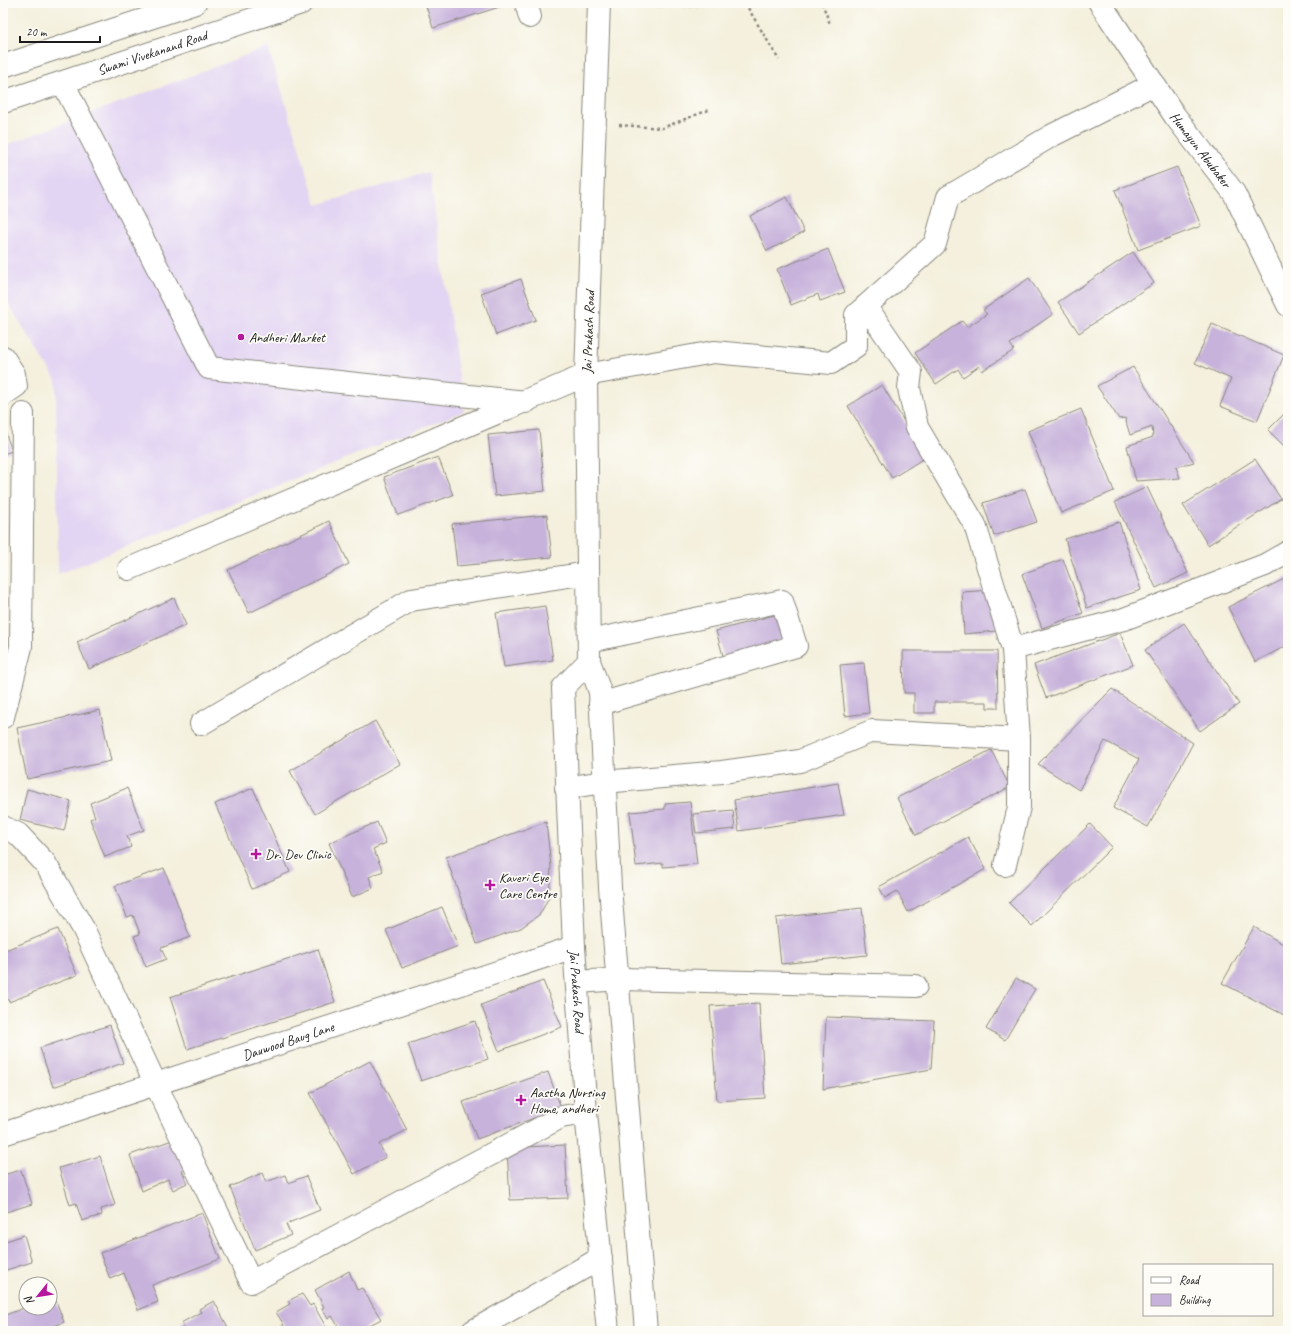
<svg xmlns="http://www.w3.org/2000/svg" width="1291" height="1334" font-family="Caveat,sans-serif">
  <style>
    .built { fill: #e2d4f3 }
    .building { fill: #c7b2db }
    .lines { fill: none; stroke-linecap: round; stroke-linejoin: round }
    .minor-casing { stroke: #88867c; stroke-width: 24 }
    .major-casing { stroke: #88867c; stroke-width: 24 }
    .path { stroke: #88867c; stroke-width: 2.5; stroke-dasharray: 3 3; stroke-linecap: butt }
    .minor { stroke: #fff; stroke-width: 22 }
    .major { stroke: #fff; stroke-width: 22 }
    .poi-dot { fill: #b5179e; stroke: #fdfcf7; stroke-width: 1.5 }
    .labels { text-anchor: middle; stroke-width: 3.5; stroke-linejoin: round; paint-order: stroke }
    .street-label { font-size: 14px; fill: #1c1c1c; stroke: #fdfcf7 }
    .poi-label { font-size: 14px; fill: #1c1c1c; stroke: #fdfcf7; text-anchor: start }
  </style>
  <rect width="100%" height="100%" fill="#fdfcf7"/>
  <filter id="ink" filterUnits="userSpaceOnUse"><feTurbulence type="fractalNoise" baseFrequency=".025" numOctaves="2"/><feDisplacementMap in="SourceGraphic" scale="8" xChannelSelector="R" yChannelSelector="G"/><feConvolveMatrix kernelMatrix="1 2 1 2 8 2 1 2 1" color-interpolation-filters="sRGB"/></filter>
  <filter id="wash" filterUnits="userSpaceOnUse"><feTurbulence type="fractalNoise" baseFrequency=".012" numOctaves="4" result="noise"/><feDisplacementMap in="SourceGraphic" scale="16" xChannelSelector="R" yChannelSelector="G"/><feGaussianBlur stdDeviation="0.9" result="paint"/><feColorMatrix in="noise" values="0 0 0 0 0 0 0 0 0 0 0 0 0 0 0 0 0 1.4 0 .05"/><feComposite in="paint" operator="in"/></filter>
  <g filter="url(#wash)">
    <rect width="100%" height="100%" fill="#f4f0dd"/>
    <polygon class="built" points="268,47 317,205 429,172 464,411 58,574 56,380 3,295 3,146"/>
    <g id="blocks">
      <g class="building">
        <polygon points="425,3 512,3 433,28"/>
        <polygon points="1177,167 1201,226 1138,250 1115,190"/>
        <polygon points="787,197 804,232 767,251 750,216"/>
        <polygon points="828,249 845,292 820,301 818,294 791,305 777,269"/>
        <polygon points="1133,252 1154,283 1079,333 1058,302"/>
        <polygon points="1029,278 1053,314 1010,344 1014,350 982,371 979,366 963,377 958,369 936,384 915,353 962,321 967,327 987,314 983,310"/>
        <polygon points="521,279 536,320 496,335 481,293"/>
        <polygon points="1212,324 1284,355 1257,421 1220,406 1231,379 1195,363"/>
        <polygon points="1133,367 1194,462 1176,467 1180,478 1136,481 1127,446 1153,437 1152,427 1130,435 1125,418 1119,419 1097,386"/>
        <polygon points="882,385 926,457 892,478 848,406"/>
        <polygon points="1081,409 1114,491 1061,513 1028,431"/>
        <polygon points="1288,410 1288,450 1268,430"/>
        <polygon points="3,426 12,451 3,454"/>
        <polygon points="539,430 545,491 495,496 488,435"/>
        <polygon points="438,457 453,495 398,515 384,477"/>
        <polygon points="1255,459 1281,499 1208,545 1183,505"/>
        <polygon points="1147,487 1188,573 1156,588 1115,502"/>
        <polygon points="1025,489 1037,522 994,536 983,503"/>
        <polygon points="547,515 552,557 457,566 452,524"/>
        <polygon points="329,521 349,564 249,613 228,570"/>
        <polygon points="1119,522 1141,590 1087,608 1065,539"/>
        <polygon points="1063,559 1083,613 1042,628 1022,574"/>
        <polygon points="1288,577 1288,645 1255,662 1228,607"/>
        <polygon points="993,590 996,631 964,634 962,592"/>
        <polygon points="174,598 186,625 89,669 77,642"/>
        <polygon points="545,606 553,660 504,667 496,613"/>
        <polygon points="778,614 785,642 724,659 716,631"/>
        <polygon points="1184,623 1239,704 1200,731 1145,650"/>
        <polygon points="1120,633 1133,665 1046,698 1034,665"/>
        <polygon points="903,651 997,651 998,708 987,708 987,702 934,702 934,713 914,713 914,693 904,693"/>
        <polygon points="864,663 869,713 845,716 840,665"/>
        <polygon points="1112,689 1193,743 1148,827 1113,808 1139,759 1105,741 1079,790 1038,764"/>
        <polygon points="100,710 111,761 27,779 17,728"/>
        <polygon points="375,721 400,764 315,814 290,771"/>
        <polygon points="991,750 1010,787 916,835 897,798"/>
        <polygon points="838,783 844,815 739,831 734,800"/>
        <polygon points="127,788 144,830 127,836 131,847 105,857 90,819 95,817 90,803"/>
        <polygon points="253,788 290,872 252,889 215,804"/>
        <polygon points="27,789 71,801 64,831 20,820"/>
        <polygon points="690,802 697,864 663,867 663,863 636,866 630,812 665,809 665,804"/>
        <polygon points="733,810 735,829 696,833 693,814"/>
        <polygon points="377,822 386,843 373,849 383,871 369,877 373,888 352,897 329,843"/>
        <polygon points="546,822 551,867 549,897 540,914 521,928 477,944 446,857"/>
        <polygon points="1090,824 1112,847 1032,926 1009,903"/>
        <polygon points="968,837 986,869 908,912 897,891 885,898 879,887"/>
        <polygon points="164,868 190,937 161,948 166,959 146,967 134,936 140,934 133,915 127,917 115,886"/>
        <polygon points="442,907 458,946 402,968 386,930"/>
        <polygon points="862,908 867,955 781,964 776,918"/>
        <polygon points="1254,927 1288,947 1288,1017 1222,983"/>
        <polygon points="58,929 77,975 9,1002 4,991 3,991 3,951"/>
        <polygon points="318,949 335,1002 187,1049 170,997"/>
        <polygon points="1016,978 1035,989 1005,1040 986,1029"/>
        <polygon points="543,981 562,1027 499,1051 481,1005"/>
        <polygon points="759,1003 765,1098 717,1101 710,1006"/>
        <polygon points="826,1017 934,1021 931,1069 823,1089"/>
        <polygon points="475,1021 488,1059 421,1081 408,1044"/>
        <polygon points="110,1025 123,1063 53,1087 40,1048"/>
        <polygon points="370,1061 407,1130 379,1144 386,1157 354,1174 310,1093"/>
        <polygon points="548,1072 561,1108 477,1139 463,1102"/>
        <polygon points="178,1138 188,1168 182,1170 187,1183 173,1190 168,1179 142,1191 130,1155"/>
        <polygon points="565,1145 568,1198 510,1200 507,1148"/>
        <polygon points="100,1156 115,1205 101,1209 102,1215 82,1221 76,1203 70,1205 59,1168"/>
        <polygon points="21,1170 32,1204 3,1213 3,1175"/>
        <polygon points="262,1173 266,1182 285,1175 288,1183 306,1176 320,1210 286,1224 291,1235 255,1250 230,1187"/>
        <polygon points="202,1213 220,1259 152,1285 158,1302 138,1310 124,1273 110,1279 100,1253"/>
        <polygon points="24,1235 32,1262 3,1271 3,1242"/>
        <polygon points="349,1271 357,1290 362,1288 381,1319 359,1331 341,1331 332,1316 328,1319 322,1308 324,1307 315,1290"/>
        <polygon points="302,1294 310,1306 313,1304 326,1327 323,1329 324,1331 281,1331 279,1328 284,1325 276,1312 290,1304 288,1301"/>
        <polygon points="54,1296 64,1322 41,1331 3,1331 3,1316 26,1307 50,1308 50,1298"/>
        <polygon points="214,1301 230,1331 177,1331 184,1327 181,1323 201,1312 199,1309"/>
      </g>
    </g>
  </g>
  <g filter="url(#ink)">
    <use href="#blocks" fill-opacity="0" stroke="#88867c" stroke-width="1"/>
    <g class="lines">
      <defs>
        <g id="minor">
          <polyline points="526,3 530,17"/>
          <path id="s1" d="M1100 3 1175 116 1234 193 1288 305"/>
          <polyline points="63,83 209,368 526,402"/>
          <polyline points="866,306 911,372 909,388 917,427 975,525 1013,649 1019,739 1019,807 1005,865"/>
          <polyline points="3,357 14,374 16,386 3,395"/>
          <polyline points="129,569 586,375 714,352 831,363 856,346 856,315 935,244 948,197 1051,136 1154,84"/>
          <polyline points="589,641 782,601 796,646 600,704"/>
          <polyline points="1013,649 1124,619 1265,565 1288,552"/>
          <polyline points="3,717 21,647 23,414"/>
          <polyline points="201,724 411,600 588,573"/>
          <polyline points="566,788 603,782 722,772 800,761 872,731 1019,739"/>
          <polyline points="3,827 18,834 45,863 83,928 156,1085 251,1282 561,1117 586,1113"/>
          <polyline points="577,982 621,979 916,986"/>
          <path id="s2" d="M3 1134 574 947"/>
          <polyline points="473,1331 601,1258"/>
        </g>
        <g id="major">
          <polyline points="599,3 586,375 589,661 600,692 610,887 646,1331"/>
          <polyline points="3,66 195,3"/>
          <path id="s3" d="M3 102 301 3"/>
          <path id="s4" d="M589 661 563 688 574 947 586 1113 608 1331"/>
        </g>
      </defs>
      <use href="#minor" class="minor-casing"/>
      <use href="#major" class="major-casing"/>
      <g class="path">
        <polyline points="745,3 779,60"/>
        <polyline points="822,3 830,24"/>
        <polyline points="623,6 701,6"/>
        <polyline points="619,125 662,128 711,109"/>
      </g>
      <use href="#minor" class="minor"/>
      <use href="#major" class="major"/>
    </g>
  </g>
  <g class="poi-dot">
    <circle cx="241" cy="337" r="4"/>
    <path d="M254 848h4v4h4v4h-4v4h-4v-4h-4v-4h4z"/>
    <path d="M488 879h4v4h4v4h-4v4h-4v-4h-4v-4h4z"/>
    <path d="M519 1094h4v4h4v4h-4v4h-4v-4h-4v-4h4z"/>
  </g>
  <g class="labels">
    <g class="street-label">
      <text dy="5" stroke="none"><textPath href="#s3" startOffset="157">Swami Vivekanand Road</textPath></text>
      <text dy="5" stroke="none"><textPath href="#s1" startOffset="178">Humayun Abubaker</textPath></text>
      <text transform="translate(588 332) rotate(-88)" y="5">Jai Prakash Road</text>
      <text dy="5" stroke="none"><textPath href="#s4" startOffset="341">Jai Prakash Road</textPath></text>
      <text dy="5" stroke="none"><textPath href="#s2" startOffset="300">Dauwood Baug Lane</textPath></text>
    </g>
    <g class="poi-label">
      <text x="249" y="342">Andheri Market</text>
      <text x="265" y="859">Dr. Dev Clinic</text>
      <text x="499" y="882">Kaveri Eye<tspan x="499" dy="16">Care Centre</tspan></text>
      <text x="530" y="1097">Aastha Nursing<tspan x="530" dy="16">Home, andheri</tspan></text>
    </g>
  </g>
  <rect width="1291" height="1334" fill="none" stroke="#fdfcf7" stroke-width="16"/>
  <rect x="1143" y="1264" width="130" height="52" fill="#fdfcf7" stroke="#a3a29f"/>
  <rect x="1151" y="1277" width="20" height="6" fill="#ffffff" stroke="#a3a29f"/>
  <text x="1179" y="1284" font-size="12" fill="#1c1c1c">Road</text>
  <rect x="1151" y="1294" width="20" height="12" fill="#c7b2db" stroke="#a3a29f"/>
  <text x="1179" y="1304" font-size="12" fill="#1c1c1c">Building</text>
  <g transform="translate(38 1296) rotate(240)"><circle r="19" fill="#fdfcf7" stroke="#a3a29f"/>
  <path d="M0-3L7 15L0 10L-7 15Z" fill="#b5179e"/>
  <text y="-6" font-size="11" font-weight="bold" text-anchor="middle" fill="#1c1c1c">N</text>
  </g>
  <path d="M20 36v6h80v-6" fill="none" stroke="#1c1c1c" stroke-width="2"/>
  <text x="26" y="36" font-size="12" fill="#1c1c1c" stroke="#fdfcf7" stroke-width="3" paint-order="stroke">20 m</text>
</svg>
